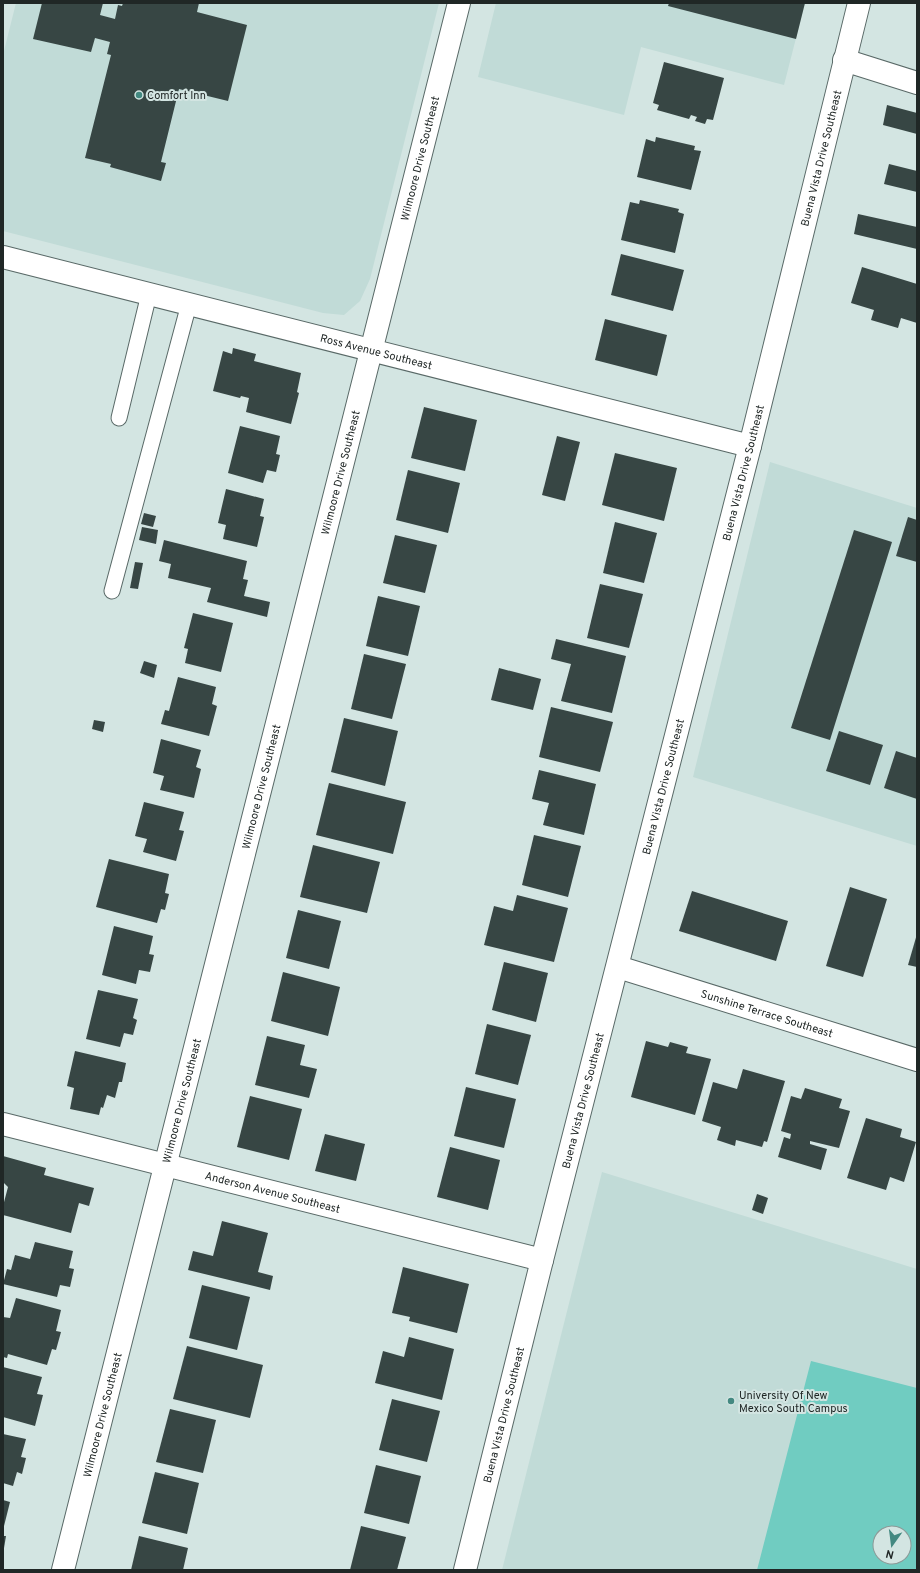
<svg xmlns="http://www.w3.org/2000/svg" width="920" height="1573" font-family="Overpass,sans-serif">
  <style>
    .built { fill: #c1dbd7; fill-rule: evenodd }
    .green { fill: #70ccc1; fill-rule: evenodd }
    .building { fill: #374644 }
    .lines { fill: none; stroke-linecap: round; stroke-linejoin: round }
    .service-casing { stroke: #596967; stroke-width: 17 }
    .minor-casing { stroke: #596967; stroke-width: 24 }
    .tertiary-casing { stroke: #596967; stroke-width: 24 }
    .service { stroke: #fff; stroke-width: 15 }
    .minor { stroke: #fff; stroke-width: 22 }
    .tertiary { stroke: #fff; stroke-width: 22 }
    .poi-dot { fill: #438981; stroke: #d3e5e2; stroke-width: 1.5 }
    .labels { text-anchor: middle; stroke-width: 4; stroke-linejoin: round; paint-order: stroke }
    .poi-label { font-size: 11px; fill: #202726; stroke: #d3e5e2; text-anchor: start }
    .street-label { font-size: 11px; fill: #202726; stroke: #d3e5e2 }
  </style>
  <rect width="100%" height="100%" fill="#d3e5e2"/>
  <g class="built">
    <polygon points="16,3 439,3 370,279 360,301 344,315 323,313 3,231 3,55"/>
    <polygon points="496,3 805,3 784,85 641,47 624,115 478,77"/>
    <polygon points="770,462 917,508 917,846 693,777"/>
    <path d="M602 1172 917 1269V1570H502ZM880 1533H904V1557H880Z"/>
  </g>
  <path class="green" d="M811 1361 917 1388V1570H757ZM880 1533H904V1557H880Z"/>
  <g class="building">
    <polygon points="42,3 103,3 100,15 115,19 118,5 122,6 123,3 199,3 197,12 247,25 228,101 179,89 161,162 166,163 161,181 110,167 111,164 85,158 111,55 107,54 110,42 95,38 91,52 33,39"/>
    <polygon points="669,3 805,3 796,39 668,6"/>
    <polygon points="664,62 724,78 713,120 707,119 705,124 695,121 697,117 691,115 689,119 657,110 659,105 653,103"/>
    <polygon points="887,105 917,113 917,134 883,125"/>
    <polygon points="656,137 695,146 694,150 701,151 691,190 637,177 646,139 655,142"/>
    <polygon points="889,164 917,171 917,192 884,184"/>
    <polygon points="640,200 679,209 678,212 684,214 675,253 621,240 630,202 639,204"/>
    <polygon points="858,214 917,227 917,249 854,234"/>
    <polygon points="621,254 684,270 673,311 611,295"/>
    <polygon points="862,267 917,284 917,323 901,318 898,328 871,320 874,310 851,303"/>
    <polygon points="605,319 667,335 657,376 595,360"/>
    <polygon points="233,348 256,354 254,361 301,373 297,392 299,393 291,424 246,412 249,398 241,396 240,398 213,391 223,351 232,354"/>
    <polygon points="424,407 477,420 465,471 411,458"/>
    <polygon points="240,426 280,436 276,454 280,455 276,472 267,470 263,483 228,473"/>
    <polygon points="557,436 580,442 565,501 542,495"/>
    <polygon points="615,453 677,468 664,521 602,505"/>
    <polygon points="408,470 460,483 448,533 396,520"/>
    <polygon points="226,489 264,499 260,516 264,517 257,547 223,539 226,525 218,523"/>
    <polygon points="144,513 156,516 153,527 141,524"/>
    <polygon points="908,517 917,520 917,562 896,556"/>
    <polygon points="615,522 657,533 644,583 603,573"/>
    <polygon points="142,527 158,530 156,544 139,540"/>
    <polygon points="854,530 892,542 830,740 791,728"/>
    <polygon points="395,535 437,545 425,593 383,583"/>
    <polygon points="164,540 247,561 243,579 248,580 244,596 270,602 267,617 207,602 211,588 168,578 171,564 159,561"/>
    <polygon points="135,562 143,563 138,589 130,588"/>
    <polygon points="600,584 643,594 629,648 587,638"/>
    <polygon points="378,596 420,606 408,656 366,646"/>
    <polygon points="193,613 233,623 221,672 185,663 188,649 184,648"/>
    <polygon points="556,639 626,656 612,713 561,701 571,664 551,659"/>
    <polygon points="364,654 406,664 392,719 351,709"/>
    <polygon points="144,661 157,665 154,678 140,673"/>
    <polygon points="499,668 541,679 533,710 491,700"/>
    <polygon points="178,677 216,687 212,704 217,706 209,736 161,724 165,710 169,711"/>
    <polygon points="551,707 613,722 600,772 539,757"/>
    <polygon points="344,718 398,731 385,786 331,772"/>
    <polygon points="94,720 105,722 103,732 92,729"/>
    <polygon points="839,731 883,745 870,785 826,771"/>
    <polygon points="161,739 201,750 196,767 201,769 194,798 160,790 164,776 153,773"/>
    <polygon points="896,751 917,758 917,799 884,788"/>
    <polygon points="539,770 596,784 584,835 543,825 549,803 532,799"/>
    <polygon points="329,783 406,802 393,854 316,835"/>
    <polygon points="144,802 184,812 179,830 184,831 176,861 143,852 147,839 135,836"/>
    <polygon points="534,835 581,846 568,897 522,885"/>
    <polygon points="313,845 380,862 367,913 300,897"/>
    <polygon points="109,859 169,874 165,893 169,894 165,910 161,909 157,923 96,907"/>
    <polygon points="850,887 887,899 863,977 826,966"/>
    <polygon points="692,891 788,921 776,961 679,931"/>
    <polygon points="517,895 568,908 554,962 484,945 494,906 513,911"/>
    <polygon points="298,910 341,921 329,969 286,958"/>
    <polygon points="114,926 153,936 149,954 154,955 150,972 139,970 136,984 102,975"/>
    <polygon points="917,934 917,967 908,965"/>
    <polygon points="504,962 548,973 536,1022 492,1010"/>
    <polygon points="283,972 340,987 328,1036 271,1021"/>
    <polygon points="98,990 138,999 133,1018 137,1020 133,1035 124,1033 120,1047 86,1039"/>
    <polygon points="487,1024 531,1035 518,1085 475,1074"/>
    <polygon points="267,1036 305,1045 300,1065 317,1069 309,1098 255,1085"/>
    <polygon points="646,1041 668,1047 670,1042 688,1047 686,1053 711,1059 695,1115 631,1097"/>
    <polygon points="75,1051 126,1063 122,1082 119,1082 115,1098 107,1095 103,1108 101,1107 99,1115 70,1109 74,1088 67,1086"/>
    <polygon points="743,1069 785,1081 767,1142 764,1141 762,1147 736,1140 735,1146 717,1140 721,1127 702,1121 713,1082 737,1089"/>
    <polygon points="466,1087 516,1099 504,1148 454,1136"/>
    <polygon points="805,1088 842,1099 839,1108 850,1111 839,1148 810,1141 810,1144 827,1149 821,1170 778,1157 784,1137 790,1139 791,1134 781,1131 791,1096 801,1099"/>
    <polygon points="250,1096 302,1109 289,1160 237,1147"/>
    <polygon points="866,1118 902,1129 900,1137 916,1142 904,1182 890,1177 886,1190 847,1178"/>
    <polygon points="325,1134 365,1144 356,1181 315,1171"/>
    <polygon points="450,1147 500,1160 488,1210 437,1197"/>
    <polygon points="3,1156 46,1168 44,1175 94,1188 89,1206 79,1203 71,1233 3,1215 3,1206 8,1187 3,1182"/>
    <polygon points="757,1194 768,1198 763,1214 752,1210"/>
    <polygon points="222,1221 268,1233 258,1272 273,1276 270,1290 188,1270 193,1251 213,1256"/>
    <polygon points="35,1242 73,1251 69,1268 74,1269 70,1287 60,1285 57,1297 3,1284 7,1269 11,1270 15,1255 30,1259"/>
    <polygon points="403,1267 469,1284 457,1333 409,1321 410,1317 392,1313"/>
    <polygon points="202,1285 250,1297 237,1350 189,1338"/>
    <polygon points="16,1298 61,1310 56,1331 61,1332 56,1350 52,1349 47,1365 8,1354 7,1358 3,1357 3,1317 10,1318"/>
    <polygon points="409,1337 454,1349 442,1400 375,1383 383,1351 404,1357"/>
    <polygon points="187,1346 263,1365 250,1418 173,1399"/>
    <polygon points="3,1367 42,1377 37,1394 43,1395 35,1426 3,1417"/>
    <polygon points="392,1399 440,1411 427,1462 379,1450"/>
    <polygon points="170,1409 216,1420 203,1473 156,1462"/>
    <polygon points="3,1434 26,1439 21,1457 26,1458 22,1474 17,1472 13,1486 3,1483"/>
    <polygon points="376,1465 421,1476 409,1524 364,1513"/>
    <polygon points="155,1472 199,1483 187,1534 142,1523"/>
    <polygon points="3,1500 10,1502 4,1526 3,1526"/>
    <polygon points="361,1526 406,1537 397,1570 350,1570"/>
    <polygon points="3,1536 6,1536 4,1548 3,1548"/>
    <polygon points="139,1536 188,1548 183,1570 131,1570"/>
  </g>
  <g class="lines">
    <defs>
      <g id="service">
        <polyline points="119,418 149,294"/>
        <polyline points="112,591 189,304"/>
      </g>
      <g id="minor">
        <polyline points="844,60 917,83"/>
        <path id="s1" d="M3 257 750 446"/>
        <path id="s2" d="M618 967 917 1060"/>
        <path id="s3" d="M3 1124 542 1260"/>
        <path id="s4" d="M63 1570 459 3"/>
      </g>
      <g id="tertiary">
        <path id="s5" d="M465 1570 542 1260 750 446 859 3"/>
      </g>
    </defs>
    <use href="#service" class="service-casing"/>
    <use href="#minor" class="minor-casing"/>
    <use href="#tertiary" class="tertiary-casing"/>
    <use href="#service" class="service"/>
    <use href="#minor" class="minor"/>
    <use href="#tertiary" class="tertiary"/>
  </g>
  <g class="poi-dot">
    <circle cx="139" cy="95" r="4"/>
    <circle cx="731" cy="1401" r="4"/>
  </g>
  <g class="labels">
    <g class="poi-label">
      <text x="147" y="99">Comfort Inn</text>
      <text x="739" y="1399">University Of New<tspan x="739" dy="13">Mexico South Campus</tspan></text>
    </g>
    <g class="street-label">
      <text dy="4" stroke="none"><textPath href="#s4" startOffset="1456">Wilmoore Drive Southeast</textPath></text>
      <text dy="4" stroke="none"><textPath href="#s5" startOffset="1456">Buena Vista Drive Southeast</textPath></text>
      <text dy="4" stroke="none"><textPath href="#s1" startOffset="385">Ross Avenue Southeast</textPath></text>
      <text dy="4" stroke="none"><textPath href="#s4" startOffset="1132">Wilmoore Drive Southeast</textPath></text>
      <text dy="4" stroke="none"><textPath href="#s5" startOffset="1132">Buena Vista Drive Southeast</textPath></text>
      <text dy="4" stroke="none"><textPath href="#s4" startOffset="808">Wilmoore Drive Southeast</textPath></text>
      <text dy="4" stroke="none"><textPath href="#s5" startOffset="808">Buena Vista Drive Southeast</textPath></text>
      <text dy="4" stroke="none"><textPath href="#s2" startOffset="156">Sunshine Terrace Southeast</textPath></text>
      <text dy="4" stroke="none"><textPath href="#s4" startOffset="484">Wilmoore Drive Southeast</textPath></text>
      <text dy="4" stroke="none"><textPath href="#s5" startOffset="484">Buena Vista Drive Southeast</textPath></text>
      <text dy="4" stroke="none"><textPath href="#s3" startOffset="278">Anderson Avenue Southeast</textPath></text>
      <text dy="4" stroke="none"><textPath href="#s4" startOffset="160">Wilmoore Drive Southeast</textPath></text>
      <text dy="4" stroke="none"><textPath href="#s5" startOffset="160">Buena Vista Drive Southeast</textPath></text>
    </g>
  </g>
  <rect width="920" height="1573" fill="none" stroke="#202726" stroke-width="8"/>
  <g transform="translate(892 1545) rotate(194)"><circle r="19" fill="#d3e5e2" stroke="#8b9997"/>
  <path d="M0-3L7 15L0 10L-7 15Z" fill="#438981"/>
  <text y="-6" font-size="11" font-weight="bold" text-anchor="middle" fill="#202726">N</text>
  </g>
</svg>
